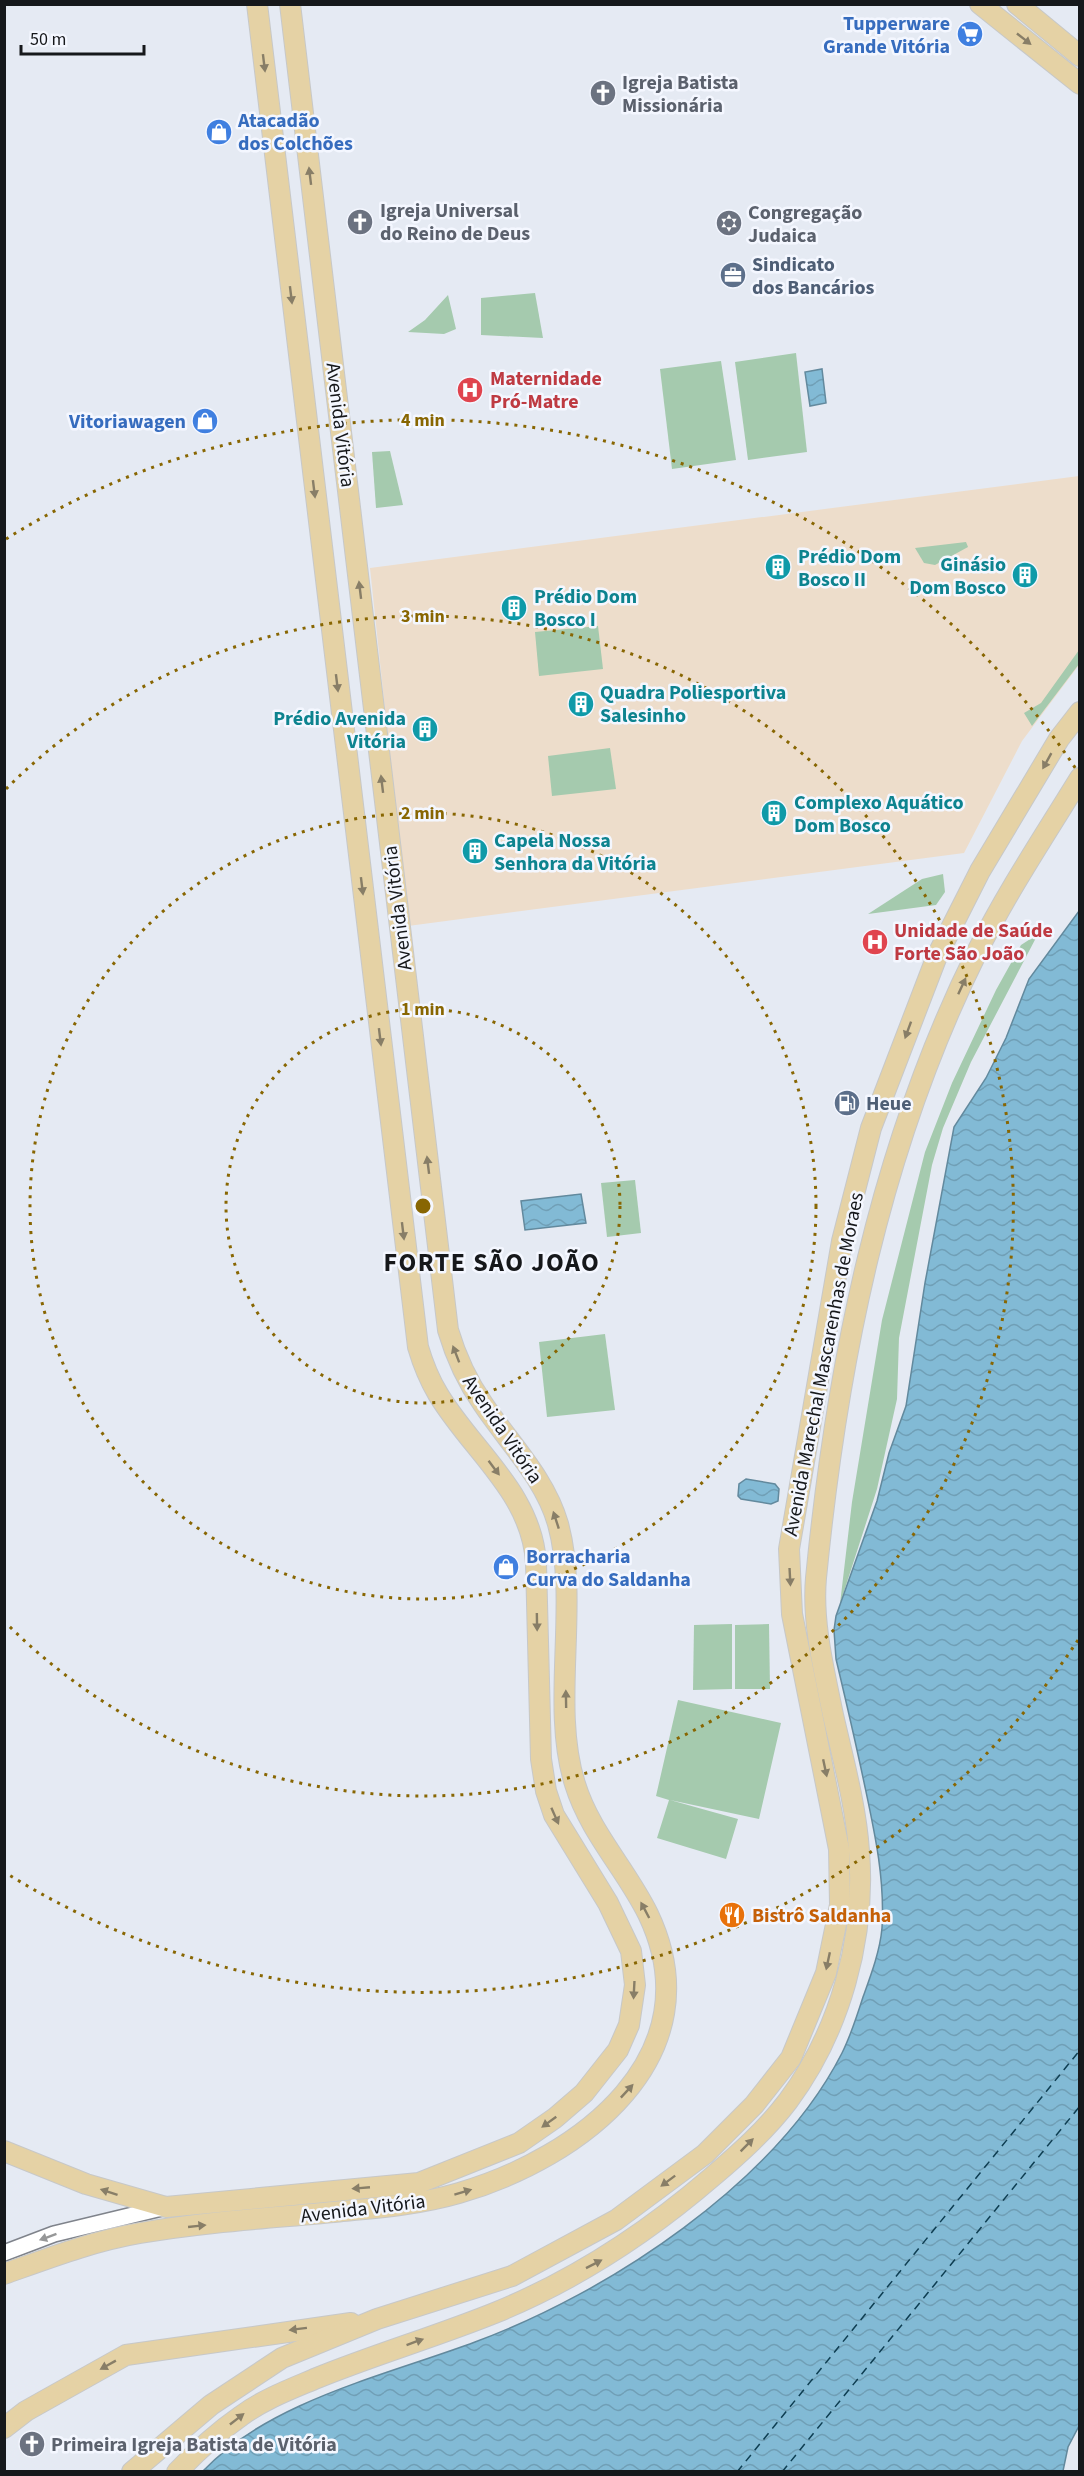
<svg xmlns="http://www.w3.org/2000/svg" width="1084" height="2476" font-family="'Source Sans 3',sans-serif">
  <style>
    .education { fill: #edddcb }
    .green { fill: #a5caae }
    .water { fill: url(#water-waves); stroke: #62899d; stroke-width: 1.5 }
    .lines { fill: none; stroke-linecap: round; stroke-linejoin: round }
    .ferry { stroke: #0e3e52; stroke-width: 1.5; stroke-dasharray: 8 6; stroke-linecap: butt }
    .minor-casing { stroke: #7f838b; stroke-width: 18 }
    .major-casing { stroke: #c7c8c8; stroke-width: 22 }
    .minor { stroke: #fff; stroke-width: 15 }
    .major { stroke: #e5d2a5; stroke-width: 20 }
    .oneway { fill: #887e67 }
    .oneway2 { fill: #969798 }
    .ring { fill: none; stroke: #886602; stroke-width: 3; stroke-dasharray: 3 6 }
    .labels { text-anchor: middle; stroke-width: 5; stroke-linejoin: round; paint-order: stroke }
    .shop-label { font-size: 20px; font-weight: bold; fill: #366cbe; stroke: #f4f7ff; text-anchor: end }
    .worship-label { font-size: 20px; font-weight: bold; fill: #5b616d; stroke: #f4f7ff; text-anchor: start }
    .service-label { font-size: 20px; font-weight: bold; fill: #4e5e75; stroke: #f4f7ff; text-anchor: start }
    .health-label { font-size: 20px; font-weight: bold; fill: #be3a42; stroke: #f4f7ff; text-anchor: start }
    .street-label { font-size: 20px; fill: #16181b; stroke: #f4f7ff }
    .culture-label { font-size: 20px; font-weight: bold; fill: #0d838f; stroke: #f4f7ff; text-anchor: start }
    .food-label { font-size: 20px; font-weight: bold; fill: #c56008; stroke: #f4f7ff; text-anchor: start }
    .district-label { font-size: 26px; font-weight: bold; letter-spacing: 1.5px; fill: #16181b; stroke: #f4f7ff }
    .centre { fill: #886602; stroke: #f4f7ff; stroke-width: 3 }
    .ring-label { font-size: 18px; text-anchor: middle; font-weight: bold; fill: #886602; stroke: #f4f7ff; stroke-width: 5; stroke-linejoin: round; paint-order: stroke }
  </style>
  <defs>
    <pattern id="water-waves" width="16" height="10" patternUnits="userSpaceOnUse" patternTransform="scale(1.5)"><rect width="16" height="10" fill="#82bad5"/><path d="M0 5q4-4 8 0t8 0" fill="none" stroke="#709fb6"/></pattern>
  </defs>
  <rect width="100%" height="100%" fill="#e5eaf3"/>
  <polygon class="education" points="1079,476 1079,665 1022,741 964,853 408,926 370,568"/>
  <g class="green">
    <polygon points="535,293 543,338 481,335 481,298"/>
    <polygon points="448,295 456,329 444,334 408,332 425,320"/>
    <polygon points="796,353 807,452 748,460 735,362"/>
    <polygon points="721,361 736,460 672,469 660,369"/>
    <polygon points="390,451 403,505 376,508 372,452"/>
    <polygon points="966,542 968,547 935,565 924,563 915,548"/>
    <polygon points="598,626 603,669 539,676 535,632"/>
    <polygon points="1079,650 1079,664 1032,726 1024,713 1041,703"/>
    <polygon points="610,748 616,789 552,796 548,756"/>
    <polygon points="943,874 945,892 936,905 868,914 922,879"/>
    <polygon points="1038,934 971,1062 943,1128 932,1165 899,1338 897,1399 877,1489 840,1604 852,1502 882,1320 925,1152 952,1083 996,990 1021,945"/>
    <polygon points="635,1180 641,1233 607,1237 601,1183"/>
    <polygon points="605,1334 615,1410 547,1417 539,1342"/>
    <polygon points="732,1624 732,1689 693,1690 694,1625"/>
    <polygon points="769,1624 770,1689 735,1689 735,1625"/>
    <polygon points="678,1700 781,1723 759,1819 670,1800 738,1819 726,1859 657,1838 669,1800 656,1796"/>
  </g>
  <g class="water">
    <polygon points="822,369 826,403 810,406 805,372"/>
    <path d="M1079 911 1080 2424 1068 2447 1063 2471H203C269 2401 387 2375 475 2342 608 2293 776 2183 842 2053 851 2035 857 2016 863 1997 871 1975 880 1951 882 1928 885 1880 875 1834 865 1787 856 1744 846 1701 836 1659L834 1630 836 1616 877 1501 889 1453 906 1406 925 1283 954 1127 986 1078 1006 1038 1029 979Z"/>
    <polygon points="581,1194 586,1223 525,1230 521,1201"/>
    <polygon points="746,1479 775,1484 779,1489 778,1501 771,1504 741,1499 738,1496 739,1484"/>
  </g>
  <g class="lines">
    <g class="ferry">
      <polyline points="737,2472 1080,2050"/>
      <polyline points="782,2472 1080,2106"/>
    </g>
    <defs>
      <polyline id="minor" points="4,2253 54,2234 166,2207"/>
      <g id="major">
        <polyline points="980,4 1080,84"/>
        <polyline points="1017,4 1080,56"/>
        <path d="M4 2151 86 2184 166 2207 419 2183 519 2143 555 2118 584 2093 618 2050 629 2025 635 1985 631 1951 608 1903 554 1815 546 1791 541 1759 536 1563C532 1493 472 1451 438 1394 429 1379 423 1364 418 1347L257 4"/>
        <path d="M4 2274C49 2258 93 2241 140 2233 203 2222 270 2218 334 2212 376 2208 418 2205 459 2193 580 2158 716 2056 648 1914 626 1869 590 1833 575 1784 550 1705 580 1604 558 1524 545 1478 509 1443 483 1404 467 1381 456 1357 448 1330L290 4"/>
        <polyline points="4,2428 26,2411 126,2355 351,2323"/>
        <polyline points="132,2472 211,2405 282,2358 377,2319 512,2276 616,2220 705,2154 754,2105 791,2058 826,1973 840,1905 839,1849 792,1614 789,1549 842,1241 871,1128 937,956 980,871 1059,739 1080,712"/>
        <path d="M177 2472C197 2451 218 2432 241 2416 264 2399 291 2389 317 2378 376 2354 438 2336 497 2312 577 2279 647 2233 712 2177 739 2154 766 2130 788 2101 840 2031 866 1938 859 1851 856 1806 843 1759 833 1715 824 1670 812 1623 816 1578 837 1363 880 1147 977 952 1007 892 1045 835 1080 778"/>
      </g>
    </defs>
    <use href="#minor" class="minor-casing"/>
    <use href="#major" class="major-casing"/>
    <use href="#minor" class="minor"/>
    <use href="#major" class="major"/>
  </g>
  <defs><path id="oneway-solid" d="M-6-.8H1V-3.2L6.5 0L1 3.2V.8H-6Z" transform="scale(1.5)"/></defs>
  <g class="oneway">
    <use href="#oneway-solid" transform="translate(1024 39) rotate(38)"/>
    <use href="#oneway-solid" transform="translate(264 63) rotate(83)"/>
    <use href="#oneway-solid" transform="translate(310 176) rotate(-97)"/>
    <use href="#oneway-solid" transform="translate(291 295) rotate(83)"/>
    <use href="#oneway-solid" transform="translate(314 489) rotate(83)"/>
    <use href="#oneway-solid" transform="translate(360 590) rotate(-97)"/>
    <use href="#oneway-solid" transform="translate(337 683) rotate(83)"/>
    <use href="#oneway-solid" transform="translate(1047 761) rotate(119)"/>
    <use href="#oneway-solid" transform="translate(382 784) rotate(-97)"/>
    <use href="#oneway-solid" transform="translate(362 886) rotate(83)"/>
    <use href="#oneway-solid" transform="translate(962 986) rotate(-65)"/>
    <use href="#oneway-solid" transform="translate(908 1030) rotate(110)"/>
    <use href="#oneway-solid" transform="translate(380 1037) rotate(83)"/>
    <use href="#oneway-solid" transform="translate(428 1165) rotate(-97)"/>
    <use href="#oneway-solid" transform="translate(403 1231) rotate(83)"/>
    <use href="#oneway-solid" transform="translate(456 1354) rotate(-111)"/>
    <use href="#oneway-solid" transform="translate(494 1468) rotate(53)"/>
    <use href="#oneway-solid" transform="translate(556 1520) rotate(-108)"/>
    <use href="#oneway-solid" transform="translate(790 1577) rotate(87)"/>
    <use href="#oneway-solid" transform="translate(537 1622) rotate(89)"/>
    <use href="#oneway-solid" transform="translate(566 1699) rotate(-91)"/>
    <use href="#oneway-solid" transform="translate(825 1768) rotate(78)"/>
    <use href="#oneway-solid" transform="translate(555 1816) rotate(66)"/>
    <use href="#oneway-solid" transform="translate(645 1910) rotate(-118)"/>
    <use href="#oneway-solid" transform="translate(828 1961) rotate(102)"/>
    <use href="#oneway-solid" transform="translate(634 1990) rotate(93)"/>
    <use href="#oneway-solid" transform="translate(627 2091) rotate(-47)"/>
    <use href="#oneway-solid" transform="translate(549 2122) rotate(144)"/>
    <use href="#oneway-solid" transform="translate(747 2145) rotate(-45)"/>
    <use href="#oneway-solid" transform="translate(668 2181) rotate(143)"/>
    <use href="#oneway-solid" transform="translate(361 2188) rotate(175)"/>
    <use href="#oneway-solid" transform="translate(109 2192) rotate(-162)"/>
    <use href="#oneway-solid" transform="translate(463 2192) rotate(-17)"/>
    <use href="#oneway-solid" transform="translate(197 2226) rotate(-6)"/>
    <use href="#oneway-solid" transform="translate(594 2264) rotate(-27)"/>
    <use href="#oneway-solid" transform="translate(298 2329) rotate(173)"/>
    <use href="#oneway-solid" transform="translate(415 2342) rotate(-20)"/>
    <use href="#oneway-solid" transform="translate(108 2365) rotate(151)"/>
    <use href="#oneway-solid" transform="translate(237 2419) rotate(-38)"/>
  </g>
  <use class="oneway2" href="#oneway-solid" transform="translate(48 2237) rotate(160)"/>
  <g class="ring">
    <circle cx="423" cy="1206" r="197"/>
    <circle cx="423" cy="1206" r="393"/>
    <path d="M6 789A590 590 0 1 1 6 1623"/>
    <path d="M1078 1640A786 786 0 0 1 6 1873M6 539A786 786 0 0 1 1078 772"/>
  </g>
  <defs>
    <symbol id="supermarket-disc" viewBox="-11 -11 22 22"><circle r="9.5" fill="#3f7fe0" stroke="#f4f7ff"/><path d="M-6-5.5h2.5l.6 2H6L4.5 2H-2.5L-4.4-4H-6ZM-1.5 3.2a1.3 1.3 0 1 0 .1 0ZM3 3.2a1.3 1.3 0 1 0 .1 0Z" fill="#fff"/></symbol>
    <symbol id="church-disc" viewBox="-11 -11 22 22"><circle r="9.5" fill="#6b7280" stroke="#f4f7ff"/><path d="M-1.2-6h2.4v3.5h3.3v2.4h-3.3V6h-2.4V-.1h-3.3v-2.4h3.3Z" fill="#fff"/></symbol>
    <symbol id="shop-disc" viewBox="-11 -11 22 22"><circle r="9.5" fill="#3f7fe0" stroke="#f4f7ff"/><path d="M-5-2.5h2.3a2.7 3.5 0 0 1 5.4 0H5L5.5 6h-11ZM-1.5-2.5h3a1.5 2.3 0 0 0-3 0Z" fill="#fff"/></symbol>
    <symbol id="synagogue-disc" viewBox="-11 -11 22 22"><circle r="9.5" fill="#6b7280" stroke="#f4f7ff"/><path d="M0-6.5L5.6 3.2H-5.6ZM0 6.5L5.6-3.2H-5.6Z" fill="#fff"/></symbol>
    <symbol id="office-disc" viewBox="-11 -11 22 22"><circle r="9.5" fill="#5c6f8a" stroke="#f4f7ff"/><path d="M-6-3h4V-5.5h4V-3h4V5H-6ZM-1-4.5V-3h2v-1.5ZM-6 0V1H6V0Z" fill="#fff"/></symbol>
    <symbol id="hospital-disc" viewBox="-11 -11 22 22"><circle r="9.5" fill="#e0444e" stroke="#f4f7ff"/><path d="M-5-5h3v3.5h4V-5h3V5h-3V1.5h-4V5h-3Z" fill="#fff"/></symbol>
    <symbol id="building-disc" viewBox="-11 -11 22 22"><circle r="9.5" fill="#0f9aa8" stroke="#f4f7ff"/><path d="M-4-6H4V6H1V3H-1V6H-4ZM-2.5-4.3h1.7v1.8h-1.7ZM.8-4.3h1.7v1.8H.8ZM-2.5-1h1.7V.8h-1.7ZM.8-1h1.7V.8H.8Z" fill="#fff"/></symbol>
    <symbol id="fuel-disc" viewBox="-11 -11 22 22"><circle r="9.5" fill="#5c6f8a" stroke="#f4f7ff"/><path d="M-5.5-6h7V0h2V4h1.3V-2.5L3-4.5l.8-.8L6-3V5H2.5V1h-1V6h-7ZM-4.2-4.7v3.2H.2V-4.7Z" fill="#fff"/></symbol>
    <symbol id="restaurant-disc" viewBox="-11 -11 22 22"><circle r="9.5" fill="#e8710a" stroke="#f4f7ff"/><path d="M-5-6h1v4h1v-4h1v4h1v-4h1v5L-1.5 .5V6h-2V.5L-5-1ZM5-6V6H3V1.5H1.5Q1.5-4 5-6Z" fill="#fff"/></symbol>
  </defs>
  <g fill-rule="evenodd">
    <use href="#supermarket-disc" x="955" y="19" width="30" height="30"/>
    <use href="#church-disc" x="588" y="78" width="30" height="30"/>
    <use href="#shop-disc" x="204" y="117" width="30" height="30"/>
    <use href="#church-disc" x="345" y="207" width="30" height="30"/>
    <use href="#synagogue-disc" x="714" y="208" width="30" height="30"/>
    <use href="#office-disc" x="718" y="260" width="30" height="30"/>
    <use href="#hospital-disc" x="455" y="375" width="30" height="30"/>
    <use href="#shop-disc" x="190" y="406" width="30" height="30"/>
    <use href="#building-disc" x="763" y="552" width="30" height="30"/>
    <use href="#building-disc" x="1010" y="560" width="30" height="30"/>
    <use href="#building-disc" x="499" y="593" width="30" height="30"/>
    <use href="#building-disc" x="566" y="689" width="30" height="30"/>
    <use href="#building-disc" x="410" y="714" width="30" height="30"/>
    <use href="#building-disc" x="759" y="798" width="30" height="30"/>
    <use href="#building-disc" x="460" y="836" width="30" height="30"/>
    <use href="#hospital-disc" x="860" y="927" width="30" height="30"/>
    <use href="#fuel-disc" x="832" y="1088" width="30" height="30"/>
    <use href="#shop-disc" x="491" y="1552" width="30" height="30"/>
    <use href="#restaurant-disc" x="717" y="1900" width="30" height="30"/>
    <use href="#church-disc" x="17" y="2429" width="30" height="30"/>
  </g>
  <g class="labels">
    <g class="shop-label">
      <text x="950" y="30">Tupperware<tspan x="950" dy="23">Grande Vitória</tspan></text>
      <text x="238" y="127" text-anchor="start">Atacadão<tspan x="238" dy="23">dos Colchões</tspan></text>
      <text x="186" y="428">Vitoriawagen</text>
      <text x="526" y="1563" text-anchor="start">Borracharia<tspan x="526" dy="23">Curva do Saldanha</tspan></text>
    </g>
    <g class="worship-label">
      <text x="622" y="89">Igreja Batista<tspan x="622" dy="23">Missionária</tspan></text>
      <text x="380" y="217">Igreja Universal<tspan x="380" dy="23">do Reino de Deus</tspan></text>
      <text x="748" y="219">Congregação<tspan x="748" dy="23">Judaica</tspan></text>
      <text x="51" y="2451">Primeira Igreja Batista de Vitória</text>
    </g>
    <g class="service-label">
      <text x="752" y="271">Sindicato<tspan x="752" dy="23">dos Bancários</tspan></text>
      <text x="866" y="1110">Heue</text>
    </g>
    <g class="health-label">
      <text x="490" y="385">Maternidade<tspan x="490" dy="23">Pró-Matre</tspan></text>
      <text x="894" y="937">Unidade de Saúde<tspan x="894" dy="23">Forte São João</tspan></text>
    </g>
    <g class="street-label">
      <text transform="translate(341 425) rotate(83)" y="7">Avenida Vitória</text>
      <text transform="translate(397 908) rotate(-97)" y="7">Avenida Vitória</text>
      <text transform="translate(823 1364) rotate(-79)" y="7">Avenida Marechal Mascarenhas de Moraes</text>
      <text transform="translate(503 1429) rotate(56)" y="7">Avenida Vitória</text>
      <text transform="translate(363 2208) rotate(-7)" y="7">Avenida Vitória</text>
    </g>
    <g class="culture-label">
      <text x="798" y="563">Prédio Dom<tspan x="798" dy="23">Bosco II</tspan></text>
      <text x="1006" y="571" text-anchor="end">Ginásio<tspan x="1006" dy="23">Dom Bosco</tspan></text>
      <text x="534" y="603">Prédio Dom<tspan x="534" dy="23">Bosco I</tspan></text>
      <text x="600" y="699">Quadra Poliesportiva<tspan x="600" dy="23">Salesinho</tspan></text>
      <text x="406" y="725" text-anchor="end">Prédio Avenida<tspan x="406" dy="23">Vitória</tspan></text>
      <text x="794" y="809">Complexo Aquático<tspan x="794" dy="23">Dom Bosco</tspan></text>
      <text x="494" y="847">Capela Nossa<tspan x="494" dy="23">Senhora da Vitória</tspan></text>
    </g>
    <g class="food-label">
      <text x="752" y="1922">Bistrô Saldanha</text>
    </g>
    <g class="district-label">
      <text x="492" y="1271">FORTE SÃO JOÃO</text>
    </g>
  </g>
  <circle cx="423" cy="1206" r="9" class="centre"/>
  <g class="ring-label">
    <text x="423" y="426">4 min</text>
    <text x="423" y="622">3 min</text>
    <text x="423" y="819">2 min</text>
    <text x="423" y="1015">1 min</text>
  </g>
  <rect width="1084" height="2476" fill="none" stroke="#16181b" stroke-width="12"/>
  <path d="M21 45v9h123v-9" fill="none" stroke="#16181b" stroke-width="3"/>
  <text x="30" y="45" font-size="18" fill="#16181b" stroke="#f4f7ff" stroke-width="4.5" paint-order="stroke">50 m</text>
</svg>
